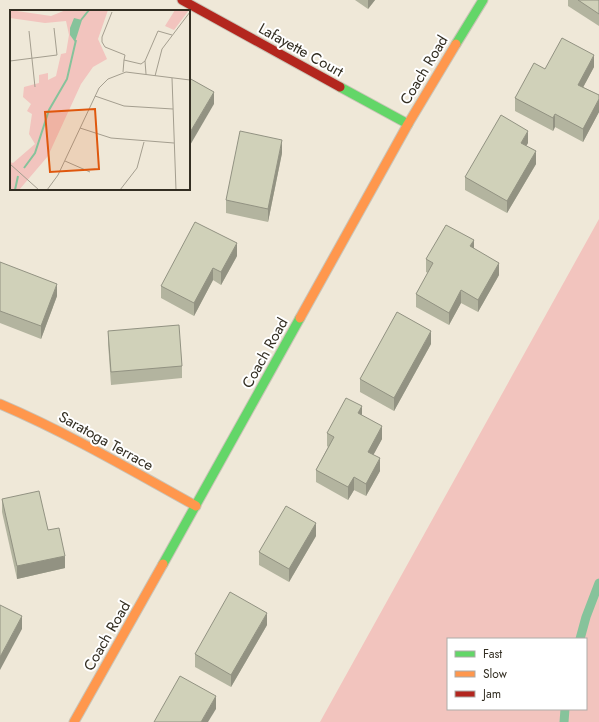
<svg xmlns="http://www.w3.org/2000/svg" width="599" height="722" font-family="Jost,sans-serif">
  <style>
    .forest { fill: #f2c4be; fill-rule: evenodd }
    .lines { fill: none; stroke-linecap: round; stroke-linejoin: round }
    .stream { stroke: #86c39b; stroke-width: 9 }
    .fast-casing { stroke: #cac4b7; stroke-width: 11 }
    .slow-casing { stroke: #cac4b7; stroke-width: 11 }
    .jam-casing { stroke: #cac4b7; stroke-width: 11 }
    .fast { stroke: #63d668; stroke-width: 9 }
    .slow { stroke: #ff974d; stroke-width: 9 }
    .jam { stroke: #b3261e; stroke-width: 9 }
    .wall { fill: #b3b49f }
    .shaded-wall { fill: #929282 }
    .building { fill: #d0d1b9; stroke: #929282 }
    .labels { text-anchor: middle; stroke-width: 4; stroke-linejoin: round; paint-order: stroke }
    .street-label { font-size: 15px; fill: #332e22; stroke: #fff }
    .inset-river { fill: none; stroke: #86c39b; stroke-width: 2 }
    .inset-road { fill: none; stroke: #a49e8f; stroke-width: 1 }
    .view { fill: #df570d; fill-opacity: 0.15; stroke: #df570d; stroke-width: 2 }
    .inset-edge { fill: none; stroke: #332e22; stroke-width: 2 }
  </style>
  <rect width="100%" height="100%" fill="#efe8d8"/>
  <path class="forest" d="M599 219V722H320ZM448 639H586V709H448Z"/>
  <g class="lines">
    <g class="stream">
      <polyline points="580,639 586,617 599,583"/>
      <polyline points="564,722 565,709"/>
    </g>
    <defs>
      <g id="fast">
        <polyline points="456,44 483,0"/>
        <polyline points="340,87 408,124"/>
        <polyline points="163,564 300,318"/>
      </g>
      <g id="slow">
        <polyline points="300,318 408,124 456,44"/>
        <path d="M0 404C68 433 131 470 196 506"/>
        <polyline points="74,722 163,564"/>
      </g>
      <polyline id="jam" points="182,0 340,87"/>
    </defs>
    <use href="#fast" class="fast-casing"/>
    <use href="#slow" class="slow-casing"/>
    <use href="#jam" class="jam-casing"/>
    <use href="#fast" class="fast"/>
    <use href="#slow" class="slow"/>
    <use href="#jam" class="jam"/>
  </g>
  <g class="wall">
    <polygon points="355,0 375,0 368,9"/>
    <polygon points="568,0 599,0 599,26 568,6"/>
    <polygon points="594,67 583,87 599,95 599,112 583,142 555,127 553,131 515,111 515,98 545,69"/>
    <polygon points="528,143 526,146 536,164 507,213 465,190 465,177"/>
    <polygon points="282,153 268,222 226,213 226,200"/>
    <polygon points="474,248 499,275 478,312 461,303 449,325 416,307 416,294 428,273 426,272 426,259"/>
    <polygon points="237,256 221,285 213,280 194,316 161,298 161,286"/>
    <polygon points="0,262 57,296 41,339 0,323"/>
    <polygon points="108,331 182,366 182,378 111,385 108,343"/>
    <polygon points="431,344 394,411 360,392 360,379"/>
    <polygon points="362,415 382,439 373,455 380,471 366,496 354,490 348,500 316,482 316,470 328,447 327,446 327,433"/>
    <polygon points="2,499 48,530 65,568 17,579 2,512"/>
    <polygon points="316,536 289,582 259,565 259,552"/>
    <polygon points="267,625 231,687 195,667 195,654"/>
  </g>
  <g class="shaded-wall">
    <polygon points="368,0 375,0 368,9"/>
    <polygon points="594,55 594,67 578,97 578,85"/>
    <polygon points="214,92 214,104 189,147 189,134"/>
    <polygon points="599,99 599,112 583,142 583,129"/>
    <polygon points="555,114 555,127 553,131 553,118"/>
    <polygon points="528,131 528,143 521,155 521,143"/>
    <polygon points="282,140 282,153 268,222 268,209"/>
    <polygon points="536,151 536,164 507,213 507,201"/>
    <polygon points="474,240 474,253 470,246"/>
    <polygon points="237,243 237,256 221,285 221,272"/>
    <polygon points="499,263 499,275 478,312 478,300"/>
    <polygon points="213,268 213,280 194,316 194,303"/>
    <polygon points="57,284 57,296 41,339 41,326"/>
    <polygon points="461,290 461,303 449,325 449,313"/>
    <polygon points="431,331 431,344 394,411 394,398"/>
    <polygon points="362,406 362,419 358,413"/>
    <polygon points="382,426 382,439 368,465 368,452"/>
    <polygon points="380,458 380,471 366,496 366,484"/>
    <polygon points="354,477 354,490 348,500 348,487"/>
    <polygon points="316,523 316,536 289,582 289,569"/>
    <polygon points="65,556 65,568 17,579 17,566"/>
    <polygon points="267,613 267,625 231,687 231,675"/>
    <polygon points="22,616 22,629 0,670 0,657"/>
    <polygon points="216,696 216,709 208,722 201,722"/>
  </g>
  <g class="building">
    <polygon points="578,0 599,0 599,14"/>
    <polygon points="562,38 594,55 578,85 599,95 599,99 583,129 555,114 553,118 515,98 534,63 545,69"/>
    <polygon points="189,78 214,92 189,134"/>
    <polygon points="501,115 528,131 521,143 536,151 507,201 465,177"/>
    <polygon points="240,131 282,140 268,209 226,200"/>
    <polygon points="195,222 237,243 221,272 213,268 194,303 161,286"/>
    <polygon points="446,225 474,240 470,246 499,263 478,300 461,290 449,313 416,294 433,263 426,259"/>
    <polygon points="0,262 57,284 41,326 0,311"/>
    <polygon points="397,312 431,331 394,398 360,379"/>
    <polygon points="179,325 182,366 111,372 108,331"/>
    <polygon points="346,398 362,406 358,413 382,426 368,452 380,458 366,484 354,477 348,487 316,470 334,437 327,433"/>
    <polygon points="39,491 48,530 59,528 65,556 17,566 2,499"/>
    <polygon points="286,506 316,523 289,569 259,552"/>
    <polygon points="230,592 267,613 231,675 195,654"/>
    <polygon points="0,605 22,616 0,657"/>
    <polygon points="180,676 216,696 201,722 154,722"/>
  </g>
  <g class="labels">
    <g class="street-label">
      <text transform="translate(301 50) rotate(29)" y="5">Lafayette Court</text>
      <text transform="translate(424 70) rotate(-59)" y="5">Coach Road</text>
      <text transform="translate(265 353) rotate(-61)" y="5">Coach Road</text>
      <text transform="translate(106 441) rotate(29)" y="5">Saratoga Terrace</text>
      <text transform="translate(107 636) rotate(-60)" y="5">Coach Road</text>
    </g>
  </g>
  <g transform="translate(10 10)">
    <rect width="180" height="180" fill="#efe8d8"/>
    <path d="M0 0 41 6 56 0H98L88 29 97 49 83 57 71 74 38 146 9 180H0V152L3 153 25 134 19 124 22 104 17 101 21 94 13 87 14 77 29 73V65L38 63V70L46 66 51 44 56 43 59 25 56 11 35 13 0 8ZM165 0H179L164 20 155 16Z" fill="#f2c4be"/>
    <path d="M64 8 72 10 65 32 60 25V18Z" fill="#86c39b"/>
    <path class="inset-river" d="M71 10 79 0M14 158 25 143 39 100 57 69 66 30M5 180 8 166"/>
    <path class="inset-road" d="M102 2 92 27V32L95 37 115 45 114 50 131 54 135 51 148 21 162 25M19 21 25 77M0 51 47 45 44 18M135 51 136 64M113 62 114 50M145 66 152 39 180 2M162 68 166 180M85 86 114 96 163 99M70 118 101 128 164 133M55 151 80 162M0 154 29 180M37 180 48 165 89 78 98 69 116 62 180 70M110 180 127 158 134 132"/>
    <path class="view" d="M85 99 89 159 40 162 35 102Z"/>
    <rect width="180" height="180" class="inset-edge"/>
  </g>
  <rect x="447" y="638" width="140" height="72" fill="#ffffff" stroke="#adaba7"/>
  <rect x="455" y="651" width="20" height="6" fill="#63d668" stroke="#adaba7"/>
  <text x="483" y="658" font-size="12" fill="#332e22">Fast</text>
  <rect x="455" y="671" width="20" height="6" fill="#ff974d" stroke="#adaba7"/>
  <text x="483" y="678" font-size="12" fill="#332e22">Slow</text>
  <rect x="455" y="691" width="20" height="6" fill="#b3261e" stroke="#adaba7"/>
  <text x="483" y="698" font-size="12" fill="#332e22">Jam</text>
</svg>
